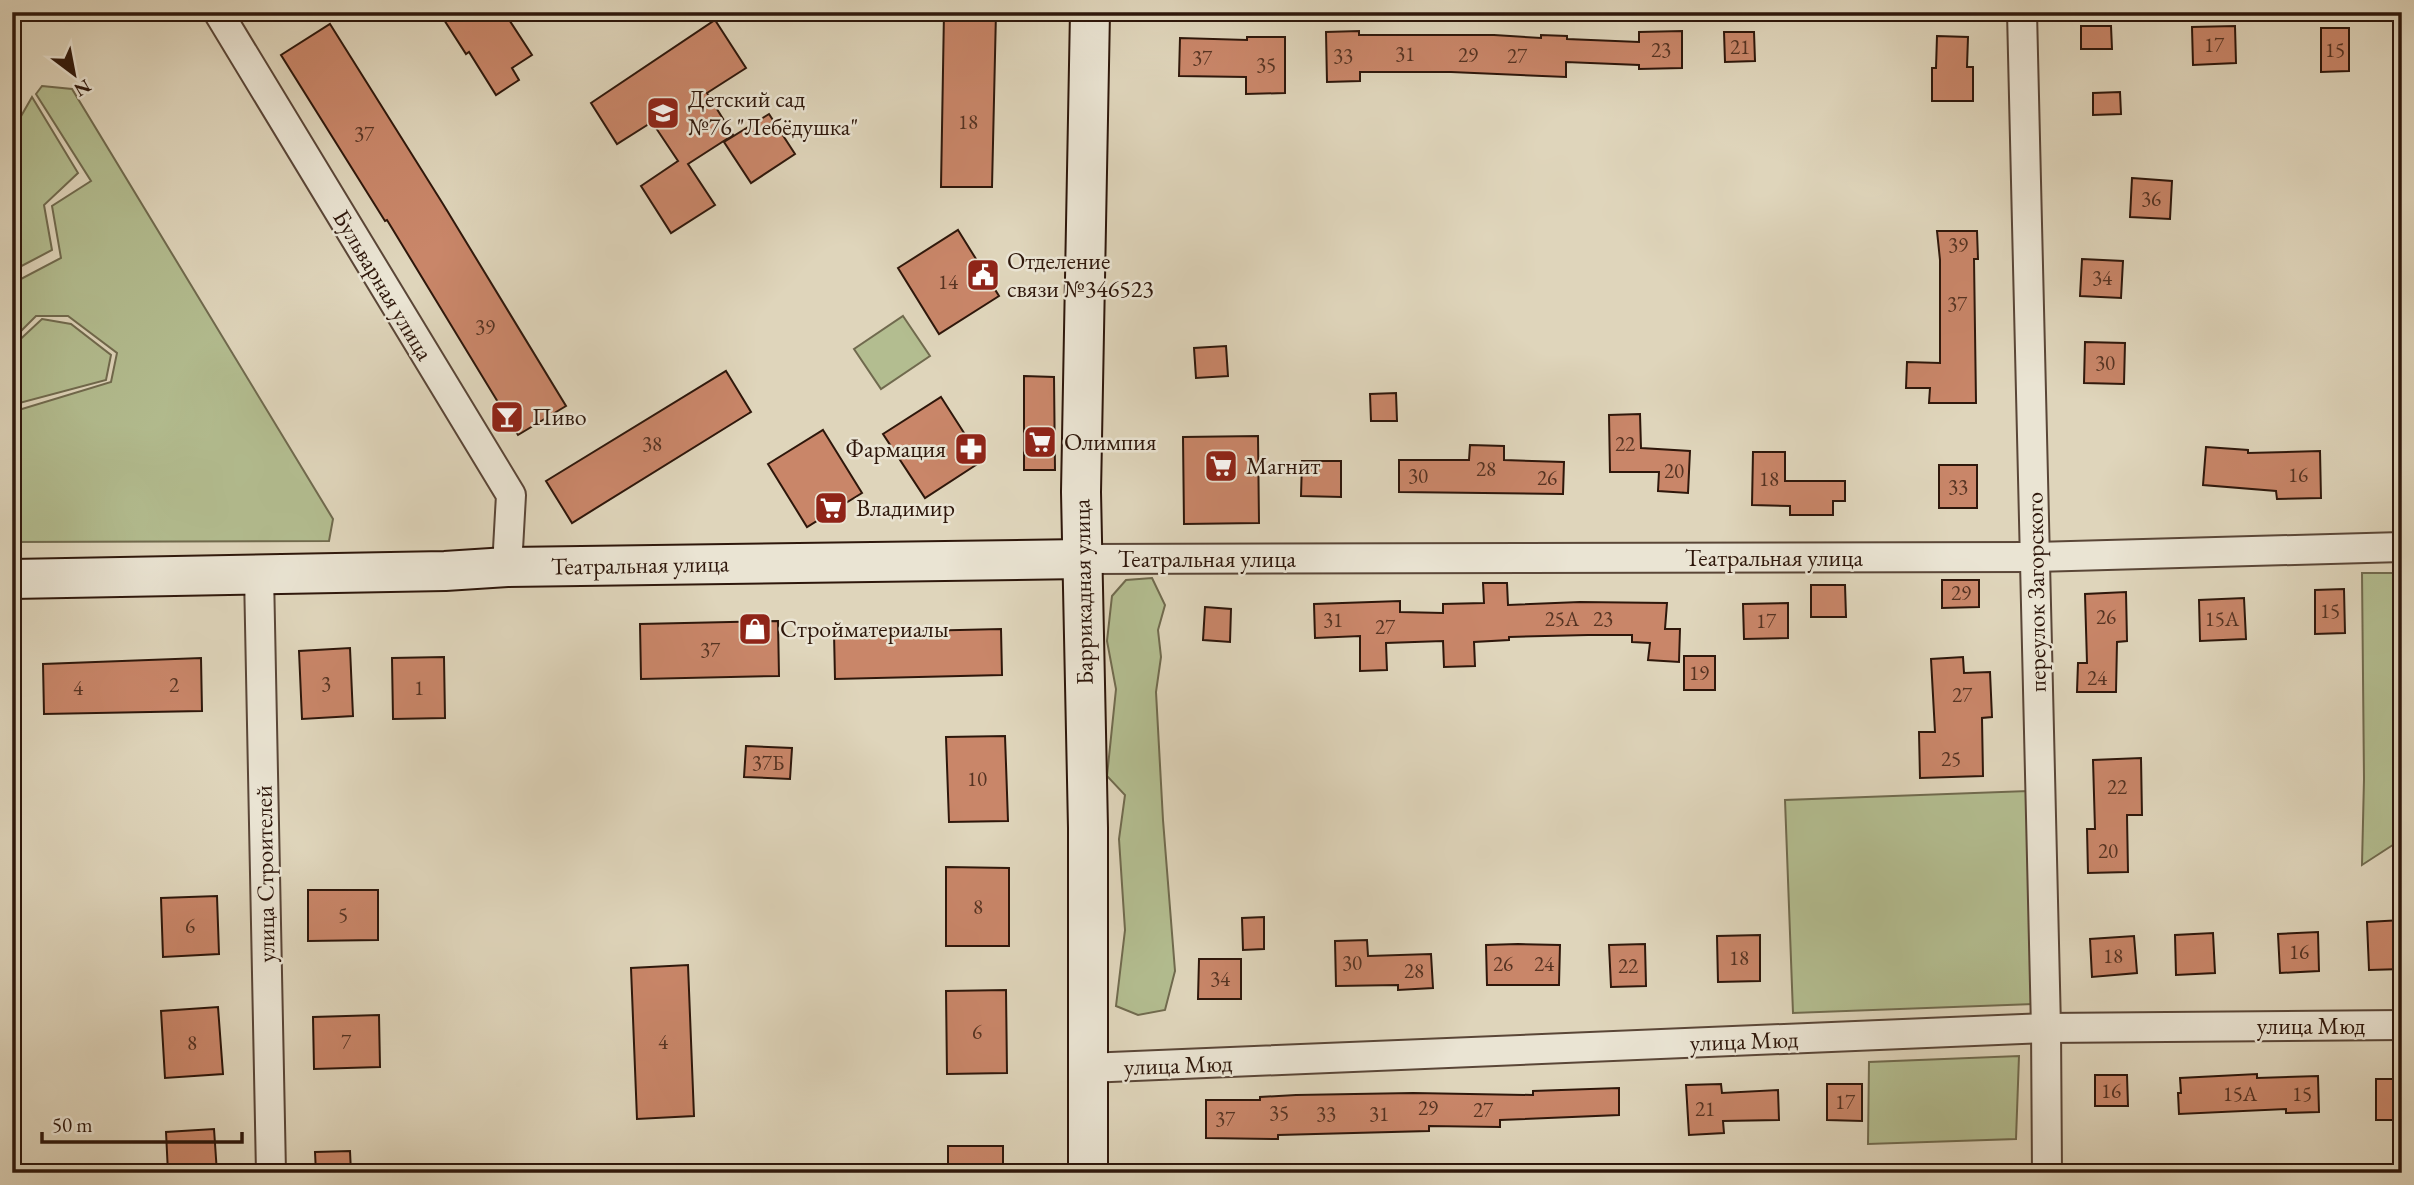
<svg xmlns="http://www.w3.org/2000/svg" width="2414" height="1185" font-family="'EB Garamond',serif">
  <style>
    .green { fill: #b3bd90; stroke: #706a4e; stroke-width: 2 }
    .building { fill: #c98669; stroke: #2e170b; stroke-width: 2 }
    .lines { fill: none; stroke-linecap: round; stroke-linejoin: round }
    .street-casing { stroke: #5a4637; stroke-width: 32 }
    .secondary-casing { stroke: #2e170b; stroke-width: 42 }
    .street { stroke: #eae4d3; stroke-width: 28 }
    .secondary { stroke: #eae4d3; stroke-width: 38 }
    .labels { text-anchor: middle; stroke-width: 5; stroke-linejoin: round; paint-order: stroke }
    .number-label { font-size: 21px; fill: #532 }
    .poi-label { font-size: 24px; fill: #2e170b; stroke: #eae4d3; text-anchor: start }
    .street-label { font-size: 24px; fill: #2e170b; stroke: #eae4d3 }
  </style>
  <rect width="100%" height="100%" fill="#dfd5bb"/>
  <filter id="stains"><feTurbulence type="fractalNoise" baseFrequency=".00286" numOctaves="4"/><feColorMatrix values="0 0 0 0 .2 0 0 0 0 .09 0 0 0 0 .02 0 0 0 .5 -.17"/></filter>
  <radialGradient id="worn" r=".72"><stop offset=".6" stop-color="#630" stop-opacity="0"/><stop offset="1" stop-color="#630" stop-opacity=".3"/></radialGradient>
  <g class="green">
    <polygon points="42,86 72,89 333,519 329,541 12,542 12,412 111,382 117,353 68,316 36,316 12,340 12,280 21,279 61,258 52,206 91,181 36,94"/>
    <polygon points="32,97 78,173 44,205 52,250 12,271 12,132"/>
    <polygon points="903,316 930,356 881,389 854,349"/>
    <polygon points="42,319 71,324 111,355 106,380 12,405 12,347"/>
    <polygon points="2362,573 2402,573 2402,839 2362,865 2364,779"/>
    <polygon points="1152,578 1165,605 1158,630 1161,657 1156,692 1163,820 1175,971 1165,1010 1138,1015 1116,1006 1125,930 1119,839 1125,795 1107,776 1116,689 1107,641 1112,596 1126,580"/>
    <polygon points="2028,791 2035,1004 1793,1013 1785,800"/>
    <polygon points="2019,1056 2016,1139 1868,1144 1869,1062"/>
  </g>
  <g class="building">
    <polygon points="439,12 504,12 532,55 512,68 519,80 496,95 469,52 466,54"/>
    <polygon points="944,12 996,12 992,187 941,187"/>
    <polygon points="715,20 746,68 707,93 733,135 688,164 715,205 671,233 641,186 678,161 652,122 617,144 591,103"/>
    <polygon points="330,24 443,204 566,406 518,435 387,220 385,221 281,55"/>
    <polygon points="2081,26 2111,26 2112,49 2081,49"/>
    <polygon points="2235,26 2236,63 2193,65 2192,27"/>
    <polygon points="2321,28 2349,28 2349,71 2321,72"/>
    <polygon points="1359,31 1359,35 1494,35 1541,38 1541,35 1567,36 1567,39 1639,42 1639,32 1682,31 1682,68 1639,69 1639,65 1566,62 1566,77 1451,72 1360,72 1360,81 1327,82 1326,32"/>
    <polygon points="1724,32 1754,32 1755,61 1725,62"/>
    <polygon points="1937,36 1968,37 1967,67 1973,67 1973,101 1932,101 1932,68 1936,68"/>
    <polygon points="1247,37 1285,37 1285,93 1246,94 1246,77 1179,76 1180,38 1247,40"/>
    <polygon points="2120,92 2121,114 2093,115 2093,93"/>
    <polygon points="769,114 795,154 751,183 724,142"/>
    <polygon points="2132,178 2172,181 2170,219 2130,217"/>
    <polygon points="958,230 999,296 939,334 898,268"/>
    <polygon points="1937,231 1977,231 1978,259 1974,259 1976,403 1929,403 1930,388 1906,388 1907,362 1940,363 1940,260"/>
    <polygon points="2082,259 2123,261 2121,298 2080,296"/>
    <polygon points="2085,342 2125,343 2124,384 2084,383"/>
    <polygon points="1226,346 1228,376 1196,378 1194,348"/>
    <polygon points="726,371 751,412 572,523 546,481"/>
    <polygon points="1024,376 1054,377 1055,470 1024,470"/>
    <polygon points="1396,393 1397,421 1371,421 1370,394"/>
    <polygon points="941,397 982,461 925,498 883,434"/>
    <polygon points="1640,414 1641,448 1690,451 1688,493 1658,491 1659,472 1610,472 1609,415"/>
    <polygon points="823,430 862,493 807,527 768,464"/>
    <polygon points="1258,436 1259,523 1184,524 1183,437"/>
    <polygon points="1470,445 1504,446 1504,460 1564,462 1563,494 1399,492 1399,460 1469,460"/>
    <polygon points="2206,447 2248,450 2248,453 2320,451 2321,498 2277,499 2276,491 2203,485"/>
    <polygon points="1753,452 1785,452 1785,481 1845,481 1845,501 1833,501 1833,515 1790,515 1790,506 1752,505"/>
    <polygon points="1302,461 1341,461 1341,497 1301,496"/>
    <rect x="1939" y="465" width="38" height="43"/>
    <polygon points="1942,580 1979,580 1979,607 1942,608"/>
    <polygon points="1483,583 1507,583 1508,605 1580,602 1667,603 1665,629 1680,629 1679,662 1648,660 1650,643 1632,642 1632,635 1588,635 1509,637 1509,640 1474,642 1475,666 1444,667 1443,641 1386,643 1387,670 1360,671 1360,636 1315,638 1314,604 1400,601 1400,612 1443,613 1443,604 1484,603"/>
    <polygon points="1811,585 1845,585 1846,617 1811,617"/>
    <polygon points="2344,589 2345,633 2315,634 2315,590"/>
    <polygon points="2126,592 2127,641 2117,642 2116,692 2077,692 2078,663 2087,663 2085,594"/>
    <polygon points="2244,598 2246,639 2200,641 2199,600"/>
    <polygon points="1788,603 1788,638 1744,639 1743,604"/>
    <polygon points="1205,607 1231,609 1230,642 1203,640"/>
    <polygon points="778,621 779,676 641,679 640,624"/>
    <polygon points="1001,629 1002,675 835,679 834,633"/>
    <polygon points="350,648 353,716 302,719 299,651"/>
    <rect x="1684" y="656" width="31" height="34"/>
    <polygon points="444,657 445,718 393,719 392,658"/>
    <polygon points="1963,657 1964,673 1990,672 1992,717 1982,718 1983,776 1920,778 1919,732 1935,732 1931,659"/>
    <polygon points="201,658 202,711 44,714 43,664"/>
    <polygon points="1005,736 1008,821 949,822 946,737"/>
    <polygon points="746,746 792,748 790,779 744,777"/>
    <polygon points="2141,758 2142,815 2127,815 2128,872 2088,873 2087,829 2095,829 2093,760"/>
    <polygon points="946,867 1009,868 1009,946 946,946"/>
    <polygon points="308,890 378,890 378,940 308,941"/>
    <polygon points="217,896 219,954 163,957 161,898"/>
    <polygon points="1264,917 1264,949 1243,950 1242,918"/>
    <polygon points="2402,920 2402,969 2369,970 2367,922"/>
    <polygon points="2318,932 2319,971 2280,973 2278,934"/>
    <polygon points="2213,933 2215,973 2176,975 2175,935"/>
    <polygon points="1760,935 1760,981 1718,982 1717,936"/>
    <polygon points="2134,936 2137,973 2092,977 2090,939"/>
    <polygon points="1367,940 1368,956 1431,954 1433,988 1398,990 1398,985 1336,986 1335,941"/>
    <polygon points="1518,944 1560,945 1559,985 1487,985 1486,945"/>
    <polygon points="1645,944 1646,986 1611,987 1609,945"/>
    <polygon points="1199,959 1241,959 1241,999 1198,999"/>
    <polygon points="688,965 694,1116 637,1119 631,968"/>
    <polygon points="1006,990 1007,1073 947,1074 946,991"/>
    <polygon points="218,1007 223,1074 165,1078 161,1011"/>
    <polygon points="379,1015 380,1067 314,1069 313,1017"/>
    <polygon points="2257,1074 2257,1078 2318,1076 2319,1112 2286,1113 2286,1109 2179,1114 2178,1093 2181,1093 2180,1078"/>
    <polygon points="2095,1075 2127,1075 2128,1106 2095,1106"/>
    <rect x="2376" y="1079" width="26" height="41"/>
    <polygon points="1721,1084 1722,1093 1778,1090 1779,1120 1723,1121 1724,1133 1689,1135 1686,1085"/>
    <polygon points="1827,1084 1862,1084 1862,1121 1827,1120"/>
    <polygon points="1619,1088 1619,1115 1500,1120 1500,1127 1429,1126 1429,1131 1278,1135 1278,1139 1206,1138 1206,1100 1260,1100 1260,1097 1296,1095 1413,1093 1533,1095 1533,1091"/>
    <polygon points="214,1129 217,1173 168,1173 166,1132"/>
    <rect x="948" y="1146" width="55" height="27"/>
    <polygon points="350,1151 351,1173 316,1173 315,1152"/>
  </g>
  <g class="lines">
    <defs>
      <g id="street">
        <polyline points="218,12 511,495 507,567"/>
        <polyline points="2022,12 2046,1028 2047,1173"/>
        <polyline points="1082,559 2035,557 2402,547"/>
        <polyline points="259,574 271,1173"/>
        <polyline points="1087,1068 2046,1028 2402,1025"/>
      </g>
      <g id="secondary">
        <polyline points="12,579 445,571 507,567 1082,559"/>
        <polyline points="1088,1173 1088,828 1081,492 1090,12"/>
      </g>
    </defs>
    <use href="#street" class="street-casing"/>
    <use href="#secondary" class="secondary-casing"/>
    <use href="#street" class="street"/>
    <use href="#secondary" class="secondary"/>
  </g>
  <defs>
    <symbol id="school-square" viewBox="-11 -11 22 22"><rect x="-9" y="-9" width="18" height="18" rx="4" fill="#8f2418" stroke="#eae4d3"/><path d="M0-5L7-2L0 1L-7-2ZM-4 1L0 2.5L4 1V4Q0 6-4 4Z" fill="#fff"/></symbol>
    <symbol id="civic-square" viewBox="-11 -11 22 22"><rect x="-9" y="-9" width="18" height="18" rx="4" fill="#8f2418" stroke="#eae4d3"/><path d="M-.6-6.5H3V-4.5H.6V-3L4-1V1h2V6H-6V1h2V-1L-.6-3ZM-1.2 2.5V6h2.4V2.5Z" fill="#fff"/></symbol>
    <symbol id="bar-square" viewBox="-11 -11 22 22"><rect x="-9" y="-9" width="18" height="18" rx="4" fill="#8f2418" stroke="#eae4d3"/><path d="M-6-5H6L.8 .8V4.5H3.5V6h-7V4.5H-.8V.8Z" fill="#fff"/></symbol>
    <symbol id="supermarket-square" viewBox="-11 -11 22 22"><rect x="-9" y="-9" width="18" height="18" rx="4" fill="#8f2418" stroke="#eae4d3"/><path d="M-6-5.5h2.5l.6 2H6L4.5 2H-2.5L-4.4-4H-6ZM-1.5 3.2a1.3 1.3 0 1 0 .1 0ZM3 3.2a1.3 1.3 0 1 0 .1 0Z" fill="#fff"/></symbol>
    <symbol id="pharmacy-square" viewBox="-11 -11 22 22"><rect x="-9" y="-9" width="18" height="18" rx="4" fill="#8f2418" stroke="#eae4d3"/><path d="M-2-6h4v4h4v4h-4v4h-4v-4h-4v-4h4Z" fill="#fff"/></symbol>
    <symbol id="shop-square" viewBox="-11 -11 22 22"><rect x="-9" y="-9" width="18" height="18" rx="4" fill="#8f2418" stroke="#eae4d3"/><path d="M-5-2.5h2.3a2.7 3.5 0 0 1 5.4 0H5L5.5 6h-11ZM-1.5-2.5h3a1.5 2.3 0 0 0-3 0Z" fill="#fff"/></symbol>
  </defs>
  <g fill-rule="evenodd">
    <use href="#school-square" x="644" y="94" width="38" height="38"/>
    <use href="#civic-square" x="964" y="256" width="38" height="38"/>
    <use href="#bar-square" x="488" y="398" width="38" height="38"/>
    <use href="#supermarket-square" x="1021" y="423" width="38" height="38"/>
    <use href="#pharmacy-square" x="952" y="430" width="38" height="38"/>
    <use href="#supermarket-square" x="1202" y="447" width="38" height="38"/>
    <use href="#supermarket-square" x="812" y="489" width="38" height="38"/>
    <use href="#shop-square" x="736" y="610" width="38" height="38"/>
  </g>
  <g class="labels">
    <g class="number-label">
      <text x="2214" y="52">17</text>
      <text x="1740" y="54">21</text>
      <text x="1661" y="57">23</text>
      <text x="2335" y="57">15</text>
      <text x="1405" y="61">31</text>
      <text x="1468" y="62">29</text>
      <text x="1343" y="63">33</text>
      <text x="1517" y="63">27</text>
      <text x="1202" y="65">37</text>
      <text x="1266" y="72">35</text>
      <text x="968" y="129">18</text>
      <text x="364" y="141">37</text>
      <text x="2151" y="206">36</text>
      <text x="1958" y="252">39</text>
      <text x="2102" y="285">34</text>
      <text x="948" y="289">14</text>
      <text x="1957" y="311">37</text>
      <text x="485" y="334">39</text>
      <text x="2105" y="370">30</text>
      <text x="652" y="451">38</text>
      <text x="1625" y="451">22</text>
      <text x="1486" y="476">28</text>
      <text x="1674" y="478">20</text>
      <text x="2298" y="482">16</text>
      <text x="1418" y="483">30</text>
      <text x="1547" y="485">26</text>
      <text x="1769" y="486">18</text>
      <text x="1958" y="494">33</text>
      <text x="1961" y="600">29</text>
      <text x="2330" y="618">15</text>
      <text x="2106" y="624">26</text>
      <text x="1562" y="626">25А</text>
      <text x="1603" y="626">23</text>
      <text x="2222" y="626">15А</text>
      <text x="1333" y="627">31</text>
      <text x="1766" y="628">17</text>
      <text x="1385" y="634">27</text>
      <text x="710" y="657">37</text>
      <text x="1699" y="680">19</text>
      <text x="2097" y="685">24</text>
      <text x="326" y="691">3</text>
      <text x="174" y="692">2</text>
      <text x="78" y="695">4</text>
      <text x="419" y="695">1</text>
      <text x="1962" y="702">27</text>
      <text x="1951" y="766">25</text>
      <text x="768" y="770">37Б</text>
      <text x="977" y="786">10</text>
      <text x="2117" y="794">22</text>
      <text x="2108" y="858">20</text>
      <text x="978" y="914">8</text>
      <text x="343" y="922">5</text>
      <text x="190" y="933">6</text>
      <text x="2299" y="959">16</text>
      <text x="2113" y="963">18</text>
      <text x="1739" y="965">18</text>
      <text x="1352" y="970">30</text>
      <text x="1503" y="971">26</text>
      <text x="1544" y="971">24</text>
      <text x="1628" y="973">22</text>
      <text x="1414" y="978">28</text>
      <text x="1220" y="986">34</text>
      <text x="977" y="1039">6</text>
      <text x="346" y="1049">7</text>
      <text x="663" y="1049">4</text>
      <text x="192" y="1050">8</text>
      <text x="2111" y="1098">16</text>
      <text x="2240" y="1101">15А</text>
      <text x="2302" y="1101">15</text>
      <text x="1845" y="1109">17</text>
      <text x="1428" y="1115">29</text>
      <text x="1705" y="1116">21</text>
      <text x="1483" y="1117">27</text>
      <text x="1279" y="1120">35</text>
      <text x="1326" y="1121">33</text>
      <text x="1379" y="1121">31</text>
      <text x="1225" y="1126">37</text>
    </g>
    <g class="poi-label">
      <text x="688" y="107">Детский сад<tspan x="688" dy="28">№76 "Лебёдушка"</tspan></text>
      <text x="1007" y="269">Отделение<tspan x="1007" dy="28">связи №346523</tspan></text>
      <text x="532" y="425">Пиво</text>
      <text x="1064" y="450">Олимпия</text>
      <text x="946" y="457" text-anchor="end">Фармация</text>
      <text x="1246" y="474">Магнит</text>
      <text x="856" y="516">Владимир</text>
      <text x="780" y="637">Стройматериалы</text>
    </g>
    <g class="street-label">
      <text transform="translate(383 285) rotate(59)" y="8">Бульварная улица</text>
      <text x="1774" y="566">Театральная улица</text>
      <text x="1207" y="567">Театральная улица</text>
      <text transform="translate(640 565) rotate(-1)" y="8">Театральная улица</text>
      <text transform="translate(1083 592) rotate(-91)" y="8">Баррикадная улица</text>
      <text transform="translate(2036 592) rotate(-91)" y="8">переулок Загорского</text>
      <text transform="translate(265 874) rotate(-91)" y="8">улица Строителей</text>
      <text x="2311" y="1034">улица Мюд</text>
      <text transform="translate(1744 1041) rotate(-2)" y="8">улица Мюд</text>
      <text transform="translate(1178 1065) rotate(-2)" y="8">улица Мюд</text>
    </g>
  </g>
  <rect width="2414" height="1185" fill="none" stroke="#dfd5bb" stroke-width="42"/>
  <rect x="14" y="14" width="2386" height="1157" fill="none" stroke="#2e170b" stroke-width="3.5"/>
  <rect x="21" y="21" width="2372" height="1143" fill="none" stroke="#2e170b" stroke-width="2"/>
  <g transform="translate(74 74) rotate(148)" stroke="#eae4d3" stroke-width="5" paint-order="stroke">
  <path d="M0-5L12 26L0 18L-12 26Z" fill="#2e170b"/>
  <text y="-10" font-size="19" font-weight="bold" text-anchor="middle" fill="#2e170b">N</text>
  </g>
  <path d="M42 1132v10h200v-10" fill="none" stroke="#2e170b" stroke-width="3.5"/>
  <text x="52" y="1132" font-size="21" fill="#2e170b" stroke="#eae4d3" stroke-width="5" paint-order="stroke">50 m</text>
  <rect width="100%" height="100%" filter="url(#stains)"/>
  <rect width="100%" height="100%" fill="url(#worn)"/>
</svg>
